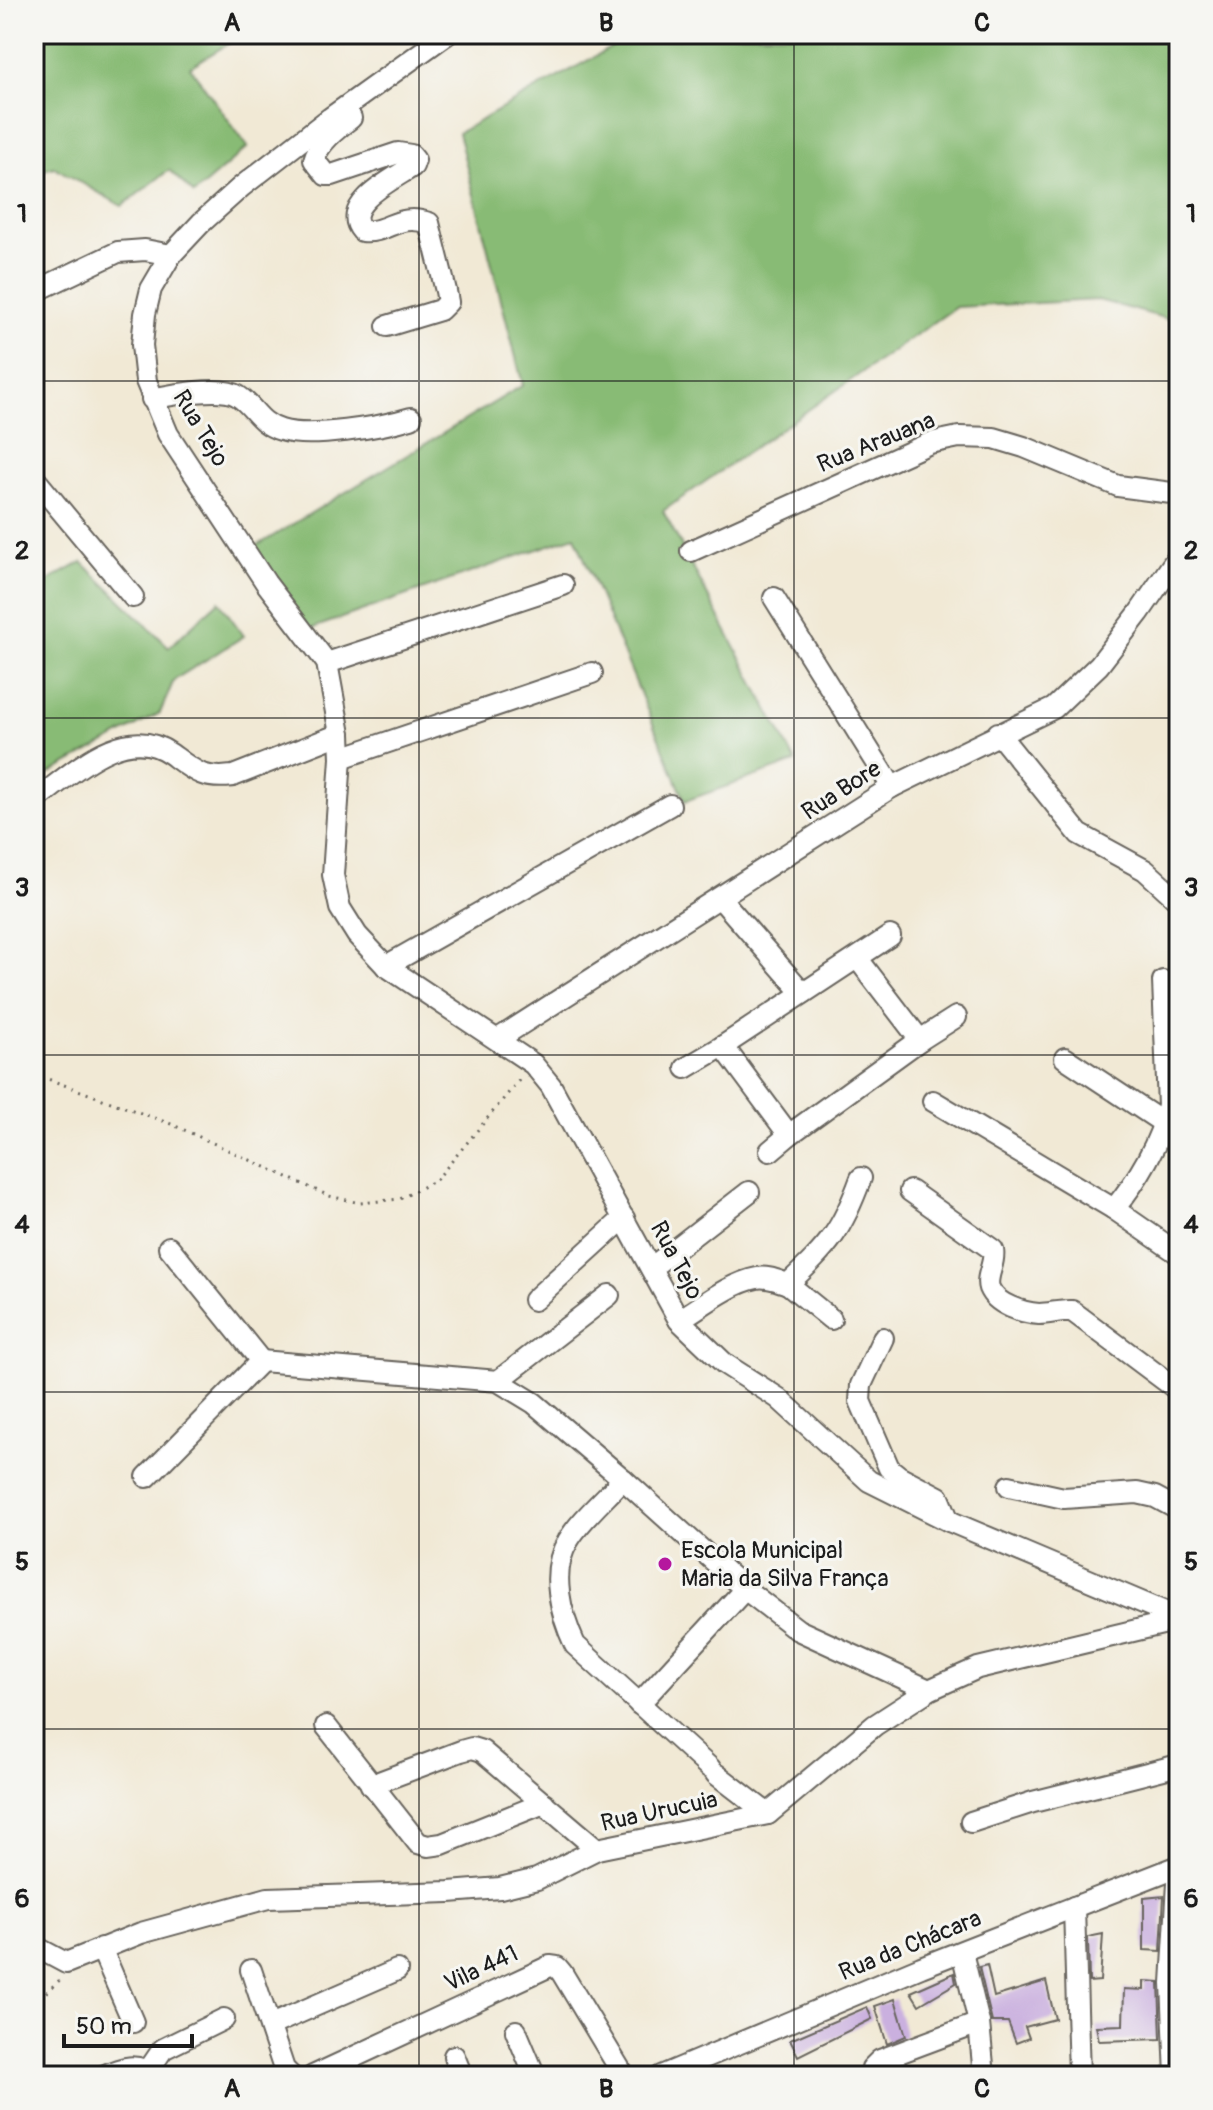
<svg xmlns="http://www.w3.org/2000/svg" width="1213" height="2110" font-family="Pangolin,sans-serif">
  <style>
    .forest { fill: #88bb75; stroke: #526c48; stroke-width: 2 }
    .building { fill: #cab0df }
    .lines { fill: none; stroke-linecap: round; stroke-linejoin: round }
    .minor-casing { stroke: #67645d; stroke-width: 24 }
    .path { stroke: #67645d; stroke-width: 3; stroke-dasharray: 2 6; stroke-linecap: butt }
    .minor { stroke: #fff; stroke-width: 20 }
    .grid { fill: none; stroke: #1c1c1c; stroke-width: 2; stroke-opacity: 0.55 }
    .poi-dot { fill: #b5179e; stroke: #f6f6f2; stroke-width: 3 }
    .labels { text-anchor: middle; stroke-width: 6; stroke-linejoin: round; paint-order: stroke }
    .street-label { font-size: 24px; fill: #1c1c1c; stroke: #f6f6f2 }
    .poi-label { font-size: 24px; fill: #1c1c1c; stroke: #f6f6f2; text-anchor: start }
    .neatline { fill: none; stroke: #1c1c1c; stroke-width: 3 }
    .grid-label { font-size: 26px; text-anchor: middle; font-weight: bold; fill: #1c1c1c }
  </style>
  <rect width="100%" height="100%" fill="#f6f6f2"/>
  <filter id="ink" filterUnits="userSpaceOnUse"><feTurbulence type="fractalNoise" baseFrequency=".0125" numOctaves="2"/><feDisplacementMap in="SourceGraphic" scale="16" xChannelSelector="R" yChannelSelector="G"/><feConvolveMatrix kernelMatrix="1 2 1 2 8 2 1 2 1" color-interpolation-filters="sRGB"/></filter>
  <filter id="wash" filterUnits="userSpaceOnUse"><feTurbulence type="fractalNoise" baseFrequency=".006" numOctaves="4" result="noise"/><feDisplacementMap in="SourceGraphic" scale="32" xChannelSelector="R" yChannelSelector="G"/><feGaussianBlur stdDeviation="1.8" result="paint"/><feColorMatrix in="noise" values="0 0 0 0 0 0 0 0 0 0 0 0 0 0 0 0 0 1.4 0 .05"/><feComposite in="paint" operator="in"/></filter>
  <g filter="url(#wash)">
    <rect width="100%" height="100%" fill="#f1e9d5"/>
    <g class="forest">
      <polygon points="34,34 244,34 190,67 248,147 194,194 169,170 122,206 54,167 34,173"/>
      <polygon points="635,34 1179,34 1179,322 1098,300 956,307 663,511 796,762 685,801 575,536 310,629 250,550 523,385 458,133"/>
      <polygon points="82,562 169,647 219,601 244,636 174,680 160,713 34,782 34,580 41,585"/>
    </g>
    <g id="blocks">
      <g class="building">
        <polygon points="1164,1896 1161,1951 1144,1950 1144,1898"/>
        <polygon points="1103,1934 1100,1981 1089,1982 1088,1937"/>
        <polygon points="987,1965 994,1997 1046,1981 1055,2019 1025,2027 1029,2038 1016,2043 1008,2022 992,2022 979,1967"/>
        <polygon points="954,1973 956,1983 919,2005 911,1992"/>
        <polygon points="1144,1981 1159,1982 1161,2039 1099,2041 1096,2026 1123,2025 1124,1989 1144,1990"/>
        <polygon points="895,1999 906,2036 887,2044 875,2006"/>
        <polygon points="867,2007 872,2019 798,2056 790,2040"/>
      </g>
    </g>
  </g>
  <g filter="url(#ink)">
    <use href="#blocks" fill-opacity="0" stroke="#67645d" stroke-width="2"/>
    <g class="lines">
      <defs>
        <g id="minor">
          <polyline points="447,34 330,118 241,187 201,223 171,255 151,289 145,314 142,345 146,381 168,434 266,583 327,663 340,734 341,758 333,875 340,908 357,935 386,966 533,1064 551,1086 679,1320 725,1364 778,1398 869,1481 949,1521 1179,1618"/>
          <path d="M351 118C338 128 318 143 314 160L326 175H332L398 153 411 155 415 160 413 166C394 179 339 205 362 231 388 234 398 212 429 223L446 291 448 302 440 310 387 326"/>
          <polyline points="34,292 118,252 145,250 171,255"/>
          <path d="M152 399C170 395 222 385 238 396 255 407 258 423 281 430 310 439 381 427 411 418"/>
          <polyline points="34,478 133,597"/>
          <polyline points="691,551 930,443 959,437 994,438 1024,447 1118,486 1179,494"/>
          <polyline points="774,598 892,787"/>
          <polyline points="327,663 563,585"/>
          <polyline points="998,733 1079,834 1145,870 1179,901"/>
          <polyline points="341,758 592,673"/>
          <path d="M34 801C71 775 124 720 171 754 194 771 203 780 233 776L340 734"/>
          <polyline points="721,899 803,993"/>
          <polyline points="386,966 670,805"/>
          <polyline points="498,1039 892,787 1054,708 1099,665 1139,613 1179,555"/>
          <polyline points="920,1040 956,1017"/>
          <polyline points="723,1046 789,1135"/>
          <polyline points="1065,1058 1165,1124"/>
          <polyline points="686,1068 723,1046 890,936"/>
          <polyline points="933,1101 1114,1209 1179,1254"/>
          <polyline points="770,1151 789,1135 920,1040 858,959"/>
          <path d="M910 1191 993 1250C996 1263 985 1276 989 1288 996 1305 1023 1313 1039 1314 1050 1314 1061 1310 1072 1311L1179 1391"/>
          <path d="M1114 1209C1137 1181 1161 1142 1168 1106L1163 981"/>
          <polyline points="169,1247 261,1361"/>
          <polyline points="651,1268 749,1192"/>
          <polyline points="788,1284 831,1319"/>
          <polyline points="534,1300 624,1218"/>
          <path d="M679 1320C702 1306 730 1283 757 1278 768 1276 778 1281 788 1284 829 1245 841 1233 861 1178"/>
          <polyline points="883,1338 861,1385 860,1401 889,1468 899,1476 939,1497 949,1521"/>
          <polyline points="261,1361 498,1381 534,1403 623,1479 745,1589 798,1630 929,1690"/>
          <polyline points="498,1381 609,1295"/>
          <polyline points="147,1477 261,1361"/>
          <path d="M623 1479C608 1496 579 1521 568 1541 549 1572 561 1615 575 1645L710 1768"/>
          <polyline points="1009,1486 1064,1498 1137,1493 1155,1497 1179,1510"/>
          <polyline points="639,1704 745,1589"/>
          <polyline points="326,1726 418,1843 428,1846 442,1844 544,1803"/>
          <polyline points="716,1774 768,1814"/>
          <polyline points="371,1785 461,1751 472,1748 482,1751 597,1849"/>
          <polyline points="971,1822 1033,1802 1179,1765"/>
          <polyline points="1074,1907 1079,2076"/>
          <polyline points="34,1946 66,1963 141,1933 268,1898 449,1892 500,1888 537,1879 597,1849 768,1814 875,1725 929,1690 978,1668 1179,1620"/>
          <polyline points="101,1948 133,2022"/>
          <polyline points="962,1952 979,2023 984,2076"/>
          <polyline points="251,1970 284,2069 291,2076"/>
          <polyline points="271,2025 397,1970"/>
          <polyline points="516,2031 535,2076"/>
          <polyline points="454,2056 462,2076"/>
          <polyline points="148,2071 163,2049 224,2019"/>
          <path d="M103 2076C121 2067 138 2062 154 2076"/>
          <polyline points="313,2076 550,1966 557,1967 562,1973 624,2076"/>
          <polyline points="661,2076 921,1967 1179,1866"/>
          <polyline points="873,2076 872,2068 880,2060 979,2023"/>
          <polyline points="1176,2076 1172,1983 1179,1866"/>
        </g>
      </defs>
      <use href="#minor" class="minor-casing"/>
      <g class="path">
        <polyline points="34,1074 171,1124 329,1196 360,1203 400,1199 437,1179 520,1079"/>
        <polyline points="34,2003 61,1979"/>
      </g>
      <use href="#minor" class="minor"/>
    </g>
  </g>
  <path class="grid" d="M419 34V2076M794 34V2076M34 381H1179M34 718H1179M34 1055H1179M34 1392H1179M34 1729H1179"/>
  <circle class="poi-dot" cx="665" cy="1564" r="8"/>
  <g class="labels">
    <g class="street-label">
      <text transform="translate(201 428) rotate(59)" y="8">Rua Tejo</text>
      <text transform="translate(876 442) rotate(-22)" y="8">Rua Arauana</text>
      <text transform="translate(841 790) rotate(-33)" y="8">Rua Bore</text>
      <text transform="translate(677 1260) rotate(62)" y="8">Rua Tejo</text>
      <text transform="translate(659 1811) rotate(-12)" y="8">Rua Urucuia</text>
      <text transform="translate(910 1945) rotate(-22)" y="8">Rua da Chácara</text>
      <text transform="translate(481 1968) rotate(-25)" y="8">Vila 441</text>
    </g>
    <g class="poi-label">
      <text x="681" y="1558">Escola Municipal<tspan x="681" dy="28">Maria da Silva França</tspan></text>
    </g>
  </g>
  <rect width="1213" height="2110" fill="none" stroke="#f6f6f2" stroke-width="88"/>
  <path d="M64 2034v12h128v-12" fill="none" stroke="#1c1c1c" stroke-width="4"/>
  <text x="76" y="2034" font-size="24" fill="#1c1c1c" stroke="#f6f6f2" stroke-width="6" paint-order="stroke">50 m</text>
  <rect x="44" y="44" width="1125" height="2022" class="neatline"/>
  <g class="grid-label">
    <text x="232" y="31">A</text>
    <text x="606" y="31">B</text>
    <text x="982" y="31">C</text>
    <text x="22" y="222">1</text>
    <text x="1191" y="222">1</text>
    <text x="22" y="559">2</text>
    <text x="1191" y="559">2</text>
    <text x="22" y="896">3</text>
    <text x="1191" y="896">3</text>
    <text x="22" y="1233">4</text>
    <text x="1191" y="1233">4</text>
    <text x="22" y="1570">5</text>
    <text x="1191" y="1570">5</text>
    <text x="22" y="1907">6</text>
    <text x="1191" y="1907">6</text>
    <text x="232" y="2097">A</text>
    <text x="606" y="2097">B</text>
    <text x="982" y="2097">C</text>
  </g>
</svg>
